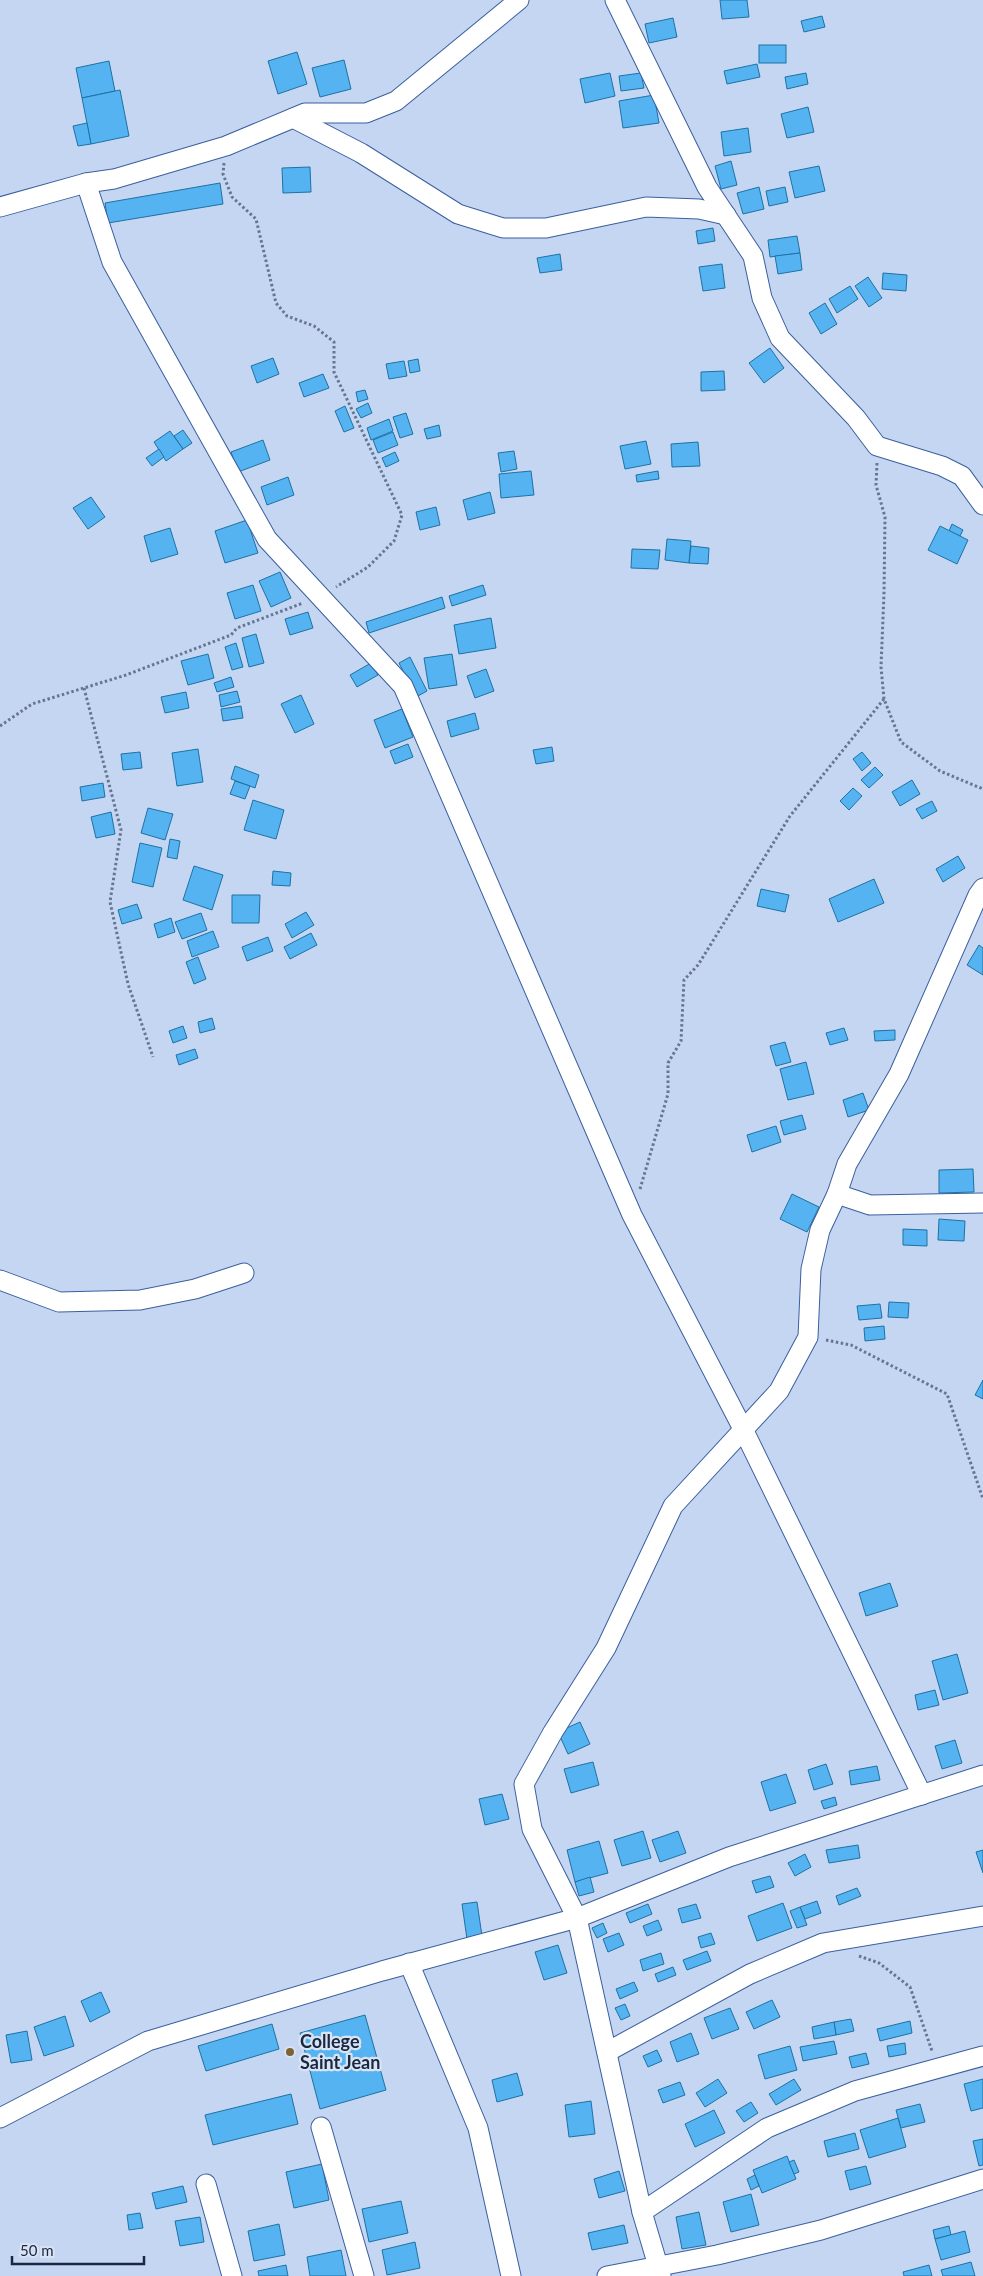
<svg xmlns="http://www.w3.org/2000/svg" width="983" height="2276" font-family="Lato,sans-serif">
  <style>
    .building { fill: #54b3f0; stroke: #1e72a3 }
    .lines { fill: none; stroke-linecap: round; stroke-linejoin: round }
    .minor-casing { stroke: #3a5f9d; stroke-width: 21 }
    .path { stroke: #667692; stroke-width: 3; stroke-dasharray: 2.5 2.5; stroke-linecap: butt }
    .minor { stroke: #fff; stroke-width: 19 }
    .poi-dot { fill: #7c6234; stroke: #dae3f1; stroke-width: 2 }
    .labels { text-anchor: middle; stroke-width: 4.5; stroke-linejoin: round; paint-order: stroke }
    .poi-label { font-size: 18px; font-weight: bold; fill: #182843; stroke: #dae3f1; text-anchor: start }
  </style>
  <rect width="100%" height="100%" fill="#c5d6f3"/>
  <g class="building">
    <polygon points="720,0 747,0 749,17 722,19"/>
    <polygon points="822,16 825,27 804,32 801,21"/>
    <polygon points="673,18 677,37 649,43 645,24"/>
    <rect x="759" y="45" width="27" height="18"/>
    <polygon points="297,52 307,84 278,94 268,61"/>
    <polygon points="344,60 351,89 320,97 312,68"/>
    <polygon points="109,61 115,91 82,98 76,68"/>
    <polygon points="757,64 760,77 727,84 724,71"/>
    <polygon points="610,73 615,96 585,103 580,79"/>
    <polygon points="641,73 644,88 621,91 619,76"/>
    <polygon points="806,73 808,84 787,89 785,77"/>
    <polygon points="120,90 129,136 91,144 82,98"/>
    <polygon points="654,95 659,123 623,128 619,101"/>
    <polygon points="808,107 814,132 787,138 781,114"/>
    <polygon points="87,123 91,144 78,146 73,126"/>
    <polygon points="748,128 751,152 724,156 721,132"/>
    <polygon points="731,161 737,185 721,189 715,166"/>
    <polygon points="819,166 825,191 795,198 789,172"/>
    <polygon points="310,167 311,192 283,193 282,168"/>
    <polygon points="220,183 223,204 108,223 105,203"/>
    <polygon points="759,187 764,209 743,214 737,193"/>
    <polygon points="785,187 788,202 769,206 766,191"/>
    <polygon points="713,228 715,241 698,244 696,231"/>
    <polygon points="797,236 800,253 770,257 768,240"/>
    <polygon points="800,253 802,270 778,274 775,256"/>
    <polygon points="560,254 562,270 540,273 537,258"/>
    <polygon points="722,264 725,288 703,291 699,267"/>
    <polygon points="883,273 907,275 906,291 882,289"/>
    <polygon points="868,277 882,298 869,307 855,286"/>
    <polygon points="850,286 858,299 837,313 829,299"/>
    <polygon points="825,303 837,324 821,334 809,313"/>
    <polygon points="770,348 784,368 764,383 749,363"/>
    <polygon points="273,358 279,374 257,383 251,366"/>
    <polygon points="418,359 420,371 410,373 408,361"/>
    <polygon points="404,361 407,376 389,379 386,364"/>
    <polygon points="724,371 725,390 701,391 701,372"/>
    <polygon points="323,374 329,388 304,397 299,383"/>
    <polygon points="365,390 368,399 358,402 356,392"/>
    <polygon points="368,403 372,413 361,418 356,409"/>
    <polygon points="345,406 354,428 344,432 335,411"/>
    <polygon points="406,413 413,434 400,438 393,417"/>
    <polygon points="389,419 393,431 371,440 367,428"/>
    <polygon points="439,425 441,436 427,439 424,429"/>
    <polygon points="183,430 192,443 183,449 174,436"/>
    <polygon points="170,431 183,449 166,461 154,442"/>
    <polygon points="393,432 398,445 378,453 373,440"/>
    <polygon points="263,440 270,460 238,472 231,452"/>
    <polygon points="646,441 651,464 625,469 620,446"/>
    <polygon points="698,442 700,466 672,467 671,444"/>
    <polygon points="159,449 164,457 152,466 146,458"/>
    <polygon points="514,451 517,469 501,472 498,453"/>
    <polygon points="395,452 399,461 386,467 382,458"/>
    <polygon points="531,471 534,495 501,498 499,474"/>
    <polygon points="658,471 659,479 637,482 636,475"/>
    <polygon points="288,477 294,495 267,505 261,487"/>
    <polygon points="490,492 495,513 468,520 463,500"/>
    <polygon points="91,497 105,517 88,529 73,508"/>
    <polygon points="436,507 440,525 420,530 416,512"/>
    <polygon points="247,520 258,553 225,563 215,531"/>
    <polygon points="952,524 963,530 960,536 949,531"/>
    <polygon points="940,526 968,540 957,564 928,550"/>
    <polygon points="170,528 178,554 151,562 144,536"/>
    <polygon points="667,539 691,541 689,563 665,560"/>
    <polygon points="691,546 709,548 708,564 689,563"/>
    <polygon points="632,549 660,550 658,569 631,568"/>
    <polygon points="280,572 291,598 271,607 259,581"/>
    <polygon points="253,585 261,611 235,619 227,593"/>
    <polygon points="483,585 486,595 452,606 449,596"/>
    <polygon points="442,597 445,608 369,633 366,622"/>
    <polygon points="308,612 313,628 290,635 285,619"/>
    <polygon points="491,618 496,648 459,654 454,625"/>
    <polygon points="256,634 264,663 249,667 242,638"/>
    <polygon points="236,643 243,667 232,670 225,647"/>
    <polygon points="208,654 214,678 188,685 181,661"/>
    <polygon points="452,654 457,685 429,689 424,658"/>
    <polygon points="410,657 427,691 416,697 399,663"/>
    <polygon points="371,663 378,675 357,687 350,675"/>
    <polygon points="486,669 494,691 475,698 467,676"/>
    <polygon points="231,677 234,687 217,692 214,683"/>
    <polygon points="237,691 240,702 221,707 219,695"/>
    <polygon points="186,692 189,708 165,713 161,697"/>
    <polygon points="301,695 314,724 295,733 281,704"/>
    <polygon points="241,706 243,718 223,721 221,709"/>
    <polygon points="402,709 413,737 385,748 374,720"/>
    <polygon points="475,713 479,729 451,737 447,721"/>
    <polygon points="408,744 413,757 395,764 390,751"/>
    <polygon points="552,747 554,761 536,764 533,750"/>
    <polygon points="198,749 203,782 177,786 172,753"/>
    <polygon points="140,752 142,768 123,770 121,754"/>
    <polygon points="862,752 871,763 862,771 853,759"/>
    <polygon points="235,766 259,775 255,788 231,779"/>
    <polygon points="875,767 883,775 869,788 861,780"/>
    <polygon points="912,780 920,794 900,806 892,792"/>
    <polygon points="235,781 250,786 245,799 230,794"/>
    <polygon points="103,783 105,797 82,801 80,787"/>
    <polygon points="853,788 862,796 849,810 840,801"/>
    <polygon points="253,800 284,810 276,839 244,830"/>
    <polygon points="932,801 937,811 922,819 916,809"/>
    <polygon points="148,808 173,814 165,840 141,833"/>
    <polygon points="111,812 115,834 96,838 91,817"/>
    <polygon points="170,839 180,841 177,859 167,857"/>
    <polygon points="140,843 162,848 153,887 132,882"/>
    <polygon points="958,856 965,868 943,882 936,869"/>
    <polygon points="194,866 223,875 212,910 183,900"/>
    <polygon points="273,871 291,873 290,886 272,885"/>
    <polygon points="874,879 884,903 838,922 829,899"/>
    <polygon points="761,889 789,895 785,912 757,906"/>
    <polygon points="232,895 260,895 259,923 232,923"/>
    <polygon points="137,904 142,918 122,924 118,910"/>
    <polygon points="306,912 314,925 292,938 285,924"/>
    <polygon points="201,913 207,930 182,939 175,922"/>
    <polygon points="171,918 175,932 158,938 154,924"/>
    <polygon points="213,931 219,947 192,957 187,941"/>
    <polygon points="311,933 317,945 290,959 284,947"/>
    <polygon points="268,937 273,951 247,961 242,947"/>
    <polygon points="979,945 983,948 983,975 967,965"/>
    <polygon points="198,957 206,979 194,984 186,962"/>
    <polygon points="212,1018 215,1029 200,1033 198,1022"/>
    <polygon points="183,1026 187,1038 173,1043 169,1031"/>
    <polygon points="844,1028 848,1040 830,1045 826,1033"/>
    <polygon points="895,1030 895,1040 875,1041 874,1031"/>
    <polygon points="785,1042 791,1062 776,1066 770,1046"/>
    <polygon points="195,1049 198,1058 179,1065 176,1055"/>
    <polygon points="806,1062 814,1094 788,1100 780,1069"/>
    <polygon points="863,1093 869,1110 848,1117 843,1100"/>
    <polygon points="802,1115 806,1129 784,1135 780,1121"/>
    <polygon points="776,1126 781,1142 752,1152 747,1135"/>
    <polygon points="973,1169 974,1192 939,1193 939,1170"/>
    <polygon points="792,1194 819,1207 807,1232 780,1219"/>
    <polygon points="939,1219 965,1221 964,1241 938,1240"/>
    <polygon points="903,1229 927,1230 927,1246 903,1245"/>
    <polygon points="889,1302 909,1303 908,1318 888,1317"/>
    <polygon points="880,1304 882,1318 859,1320 857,1306"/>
    <polygon points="884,1326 885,1339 865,1341 864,1328"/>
    <polygon points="983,1380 983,1399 975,1395"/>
    <polygon points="890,1583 898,1606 866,1616 859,1593"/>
    <polygon points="957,1654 968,1693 943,1700 932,1661"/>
    <polygon points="935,1690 939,1705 918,1710 915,1695"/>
    <polygon points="580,1722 590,1744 568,1754 558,1732"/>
    <polygon points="955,1740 962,1763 942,1769 935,1746"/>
    <polygon points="593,1762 599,1785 571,1793 564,1769"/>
    <polygon points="826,1764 833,1784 814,1790 808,1770"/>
    <polygon points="877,1766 880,1780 851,1785 849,1771"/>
    <polygon points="786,1774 796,1803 770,1811 761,1782"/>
    <polygon points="502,1794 509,1819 485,1825 479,1799"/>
    <polygon points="835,1797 837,1805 824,1809 821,1801"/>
    <polygon points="643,1831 651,1858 622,1866 614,1840"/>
    <polygon points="678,1831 686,1853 660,1862 652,1840"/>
    <polygon points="599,1841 608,1873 575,1882 567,1850"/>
    <polygon points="858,1845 860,1858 829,1863 826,1850"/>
    <polygon points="983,1850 983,1873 976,1852"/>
    <polygon points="805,1854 811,1867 795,1876 788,1863"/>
    <polygon points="770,1876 774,1887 756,1893 752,1881"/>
    <polygon points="590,1877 594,1892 579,1896 575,1882"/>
    <polygon points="857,1888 861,1896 839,1905 836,1896"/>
    <polygon points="817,1901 821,1913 805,1919 800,1907"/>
    <polygon points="477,1902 482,1936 467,1939 462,1904"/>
    <polygon points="783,1903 792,1928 757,1941 748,1916"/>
    <polygon points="648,1904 652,1914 630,1923 626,1913"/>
    <polygon points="696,1904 701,1918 682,1923 678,1909"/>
    <polygon points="800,1907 807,1925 797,1928 790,1911"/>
    <polygon points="658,1920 662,1930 647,1936 643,1926"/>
    <polygon points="603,1923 607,1933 597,1938 592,1928"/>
    <polygon points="619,1933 624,1945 608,1952 603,1939"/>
    <polygon points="711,1933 715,1944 701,1948 698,1937"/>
    <polygon points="558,1945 567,1973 544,1980 535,1952"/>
    <polygon points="707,1951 711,1961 687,1970 683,1960"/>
    <polygon points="661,1953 664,1964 643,1971 640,1960"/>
    <polygon points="673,1967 676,1975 658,1982 655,1974"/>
    <polygon points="634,1982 638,1991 620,1999 616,1989"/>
    <polygon points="101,1992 110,2012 90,2022 81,2001"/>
    <polygon points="772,2000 780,2017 754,2029 746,2012"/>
    <polygon points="625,2004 630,2016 621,2020 615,2008"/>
    <polygon points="730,2008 739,2029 712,2039 704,2018"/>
    <polygon points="365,2015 386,2090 320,2109 300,2033"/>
    <polygon points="65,2016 74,2046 44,2056 34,2027"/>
    <polygon points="851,2019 854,2031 836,2035 834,2022"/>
    <polygon points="910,2021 912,2033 880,2041 877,2029"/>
    <polygon points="834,2022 836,2035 814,2039 812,2027"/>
    <polygon points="272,2024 279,2049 206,2071 198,2046"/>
    <polygon points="27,2031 32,2060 11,2063 6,2035"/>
    <polygon points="691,2033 699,2054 677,2062 670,2042"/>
    <polygon points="834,2041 837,2054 803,2061 800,2047"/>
    <polygon points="905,2043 906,2054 889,2057 887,2046"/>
    <polygon points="790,2046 797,2070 765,2079 758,2055"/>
    <polygon points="657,2050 662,2061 648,2067 643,2056"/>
    <polygon points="866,2053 869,2064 852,2068 849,2057"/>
    <polygon points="517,2073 523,2095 497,2102 492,2080"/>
    <polygon points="718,2079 727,2093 705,2107 696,2093"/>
    <polygon points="794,2079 801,2090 776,2105 769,2094"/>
    <polygon points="983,2079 983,2108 971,2111 964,2084"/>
    <polygon points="680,2082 685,2095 663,2103 658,2090"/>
    <polygon points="291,2094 298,2124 213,2145 205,2115"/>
    <polygon points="591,2101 595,2134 569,2137 565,2105"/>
    <polygon points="751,2102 758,2113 744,2122 736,2111"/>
    <polygon points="920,2104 925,2122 901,2128 896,2110"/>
    <polygon points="714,2110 725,2133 695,2147 685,2124"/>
    <polygon points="898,2118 906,2147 869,2158 860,2130"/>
    <polygon points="855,2133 859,2149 828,2157 824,2141"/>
    <polygon points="983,2139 983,2165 979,2166 973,2141"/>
    <polygon points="787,2156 796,2179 762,2193 753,2170"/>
    <polygon points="794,2160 799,2172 794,2174 789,2162"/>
    <polygon points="322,2164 329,2200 294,2208 286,2172"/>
    <polygon points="866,2166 871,2184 850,2190 845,2171"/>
    <polygon points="619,2171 625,2191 599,2198 594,2179"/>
    <polygon points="755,2175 759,2186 751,2190 747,2179"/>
    <polygon points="183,2186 187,2202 156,2209 152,2193"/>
    <polygon points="751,2194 759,2225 731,2232 723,2202"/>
    <polygon points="401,2201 408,2233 369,2242 362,2209"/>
    <polygon points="699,2212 706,2245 682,2249 676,2217"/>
    <polygon points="140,2213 143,2228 129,2230 127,2215"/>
    <polygon points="200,2217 204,2242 180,2246 175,2221"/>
    <polygon points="279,2224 285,2255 254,2261 248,2231"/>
    <polygon points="624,2225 628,2243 592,2250 588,2233"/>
    <polygon points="949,2226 951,2235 935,2239 933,2230"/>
    <polygon points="965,2231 970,2252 941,2260 935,2239"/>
    <polygon points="415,2242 420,2268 387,2275 382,2250"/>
    <polygon points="341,2250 346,2276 310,2276 307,2257"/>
    <polygon points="971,2262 975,2276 943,2276 941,2270"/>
    <polygon points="286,2265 288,2276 259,2276 258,2271"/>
    <polygon points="929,2265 932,2276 904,2276 903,2272"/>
  </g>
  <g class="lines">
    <defs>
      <g id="minor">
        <polyline points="615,0 707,187 753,256 762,298 780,338 856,418 877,446 942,466 962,476 983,505"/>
        <polyline points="293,118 361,153 458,214 503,228 546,228 646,207 699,209 726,215"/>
        <polyline points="86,183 114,179 226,146 305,113 366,113 396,101 519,0"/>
        <polyline points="0,207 86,183 112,262 267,539 403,686 632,1215 743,1429 922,1795"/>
        <polyline points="837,1194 870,1205 983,1203"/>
        <polyline points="0,1280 59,1302 140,1300 195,1289 244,1273"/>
        <polyline points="409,1963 478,2128 511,2276"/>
        <polyline points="607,2052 750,1974 823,1943 983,1916"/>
        <polyline points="0,2118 148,2041 382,1971 577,1918 729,1857 983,1775"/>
        <polyline points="321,2127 364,2276"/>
        <polyline points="206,2184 232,2276"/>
        <polyline points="642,2212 767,2128 855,2091 983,2056"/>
        <polyline points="607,2276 717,2255 821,2230 983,2179"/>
        <polyline points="661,2276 642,2212 577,1918 532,1829 524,1784 553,1732 606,1648 673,1506 779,1391 808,1337 811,1269 820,1230 837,1194 847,1164 899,1074 978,895 983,888"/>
      </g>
    </defs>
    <use href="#minor" class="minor-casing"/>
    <g class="path">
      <polyline points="224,163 223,174 232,197 256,219 276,303 287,316 314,326 334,342 334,372 402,515 394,541 368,567 336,587"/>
      <polyline points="877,463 876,485 885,517 884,593 881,667 884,699 901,742 940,771 983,789"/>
      <polyline points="84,688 121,830 110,902 128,984 153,1057"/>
      <polyline points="0,726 32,704 126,675 231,635 237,628 303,603"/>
      <polyline points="640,1189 668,1094 668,1063 681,1041 684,980 698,965 790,816 884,699"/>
      <polyline points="826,1340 851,1345 947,1394 983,1499"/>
      <polyline points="859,1956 879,1963 910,1987 932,2051"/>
    </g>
    <use href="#minor" class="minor"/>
  </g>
  <circle class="poi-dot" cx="290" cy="2052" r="5"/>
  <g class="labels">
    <g class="poi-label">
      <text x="300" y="2048">College<tspan x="300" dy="21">Saint Jean</tspan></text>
    </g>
  </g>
  <path d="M12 2256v8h132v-8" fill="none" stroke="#182843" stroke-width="2.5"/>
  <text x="20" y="2256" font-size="15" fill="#182843" stroke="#dae3f1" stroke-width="4" paint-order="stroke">50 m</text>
</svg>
